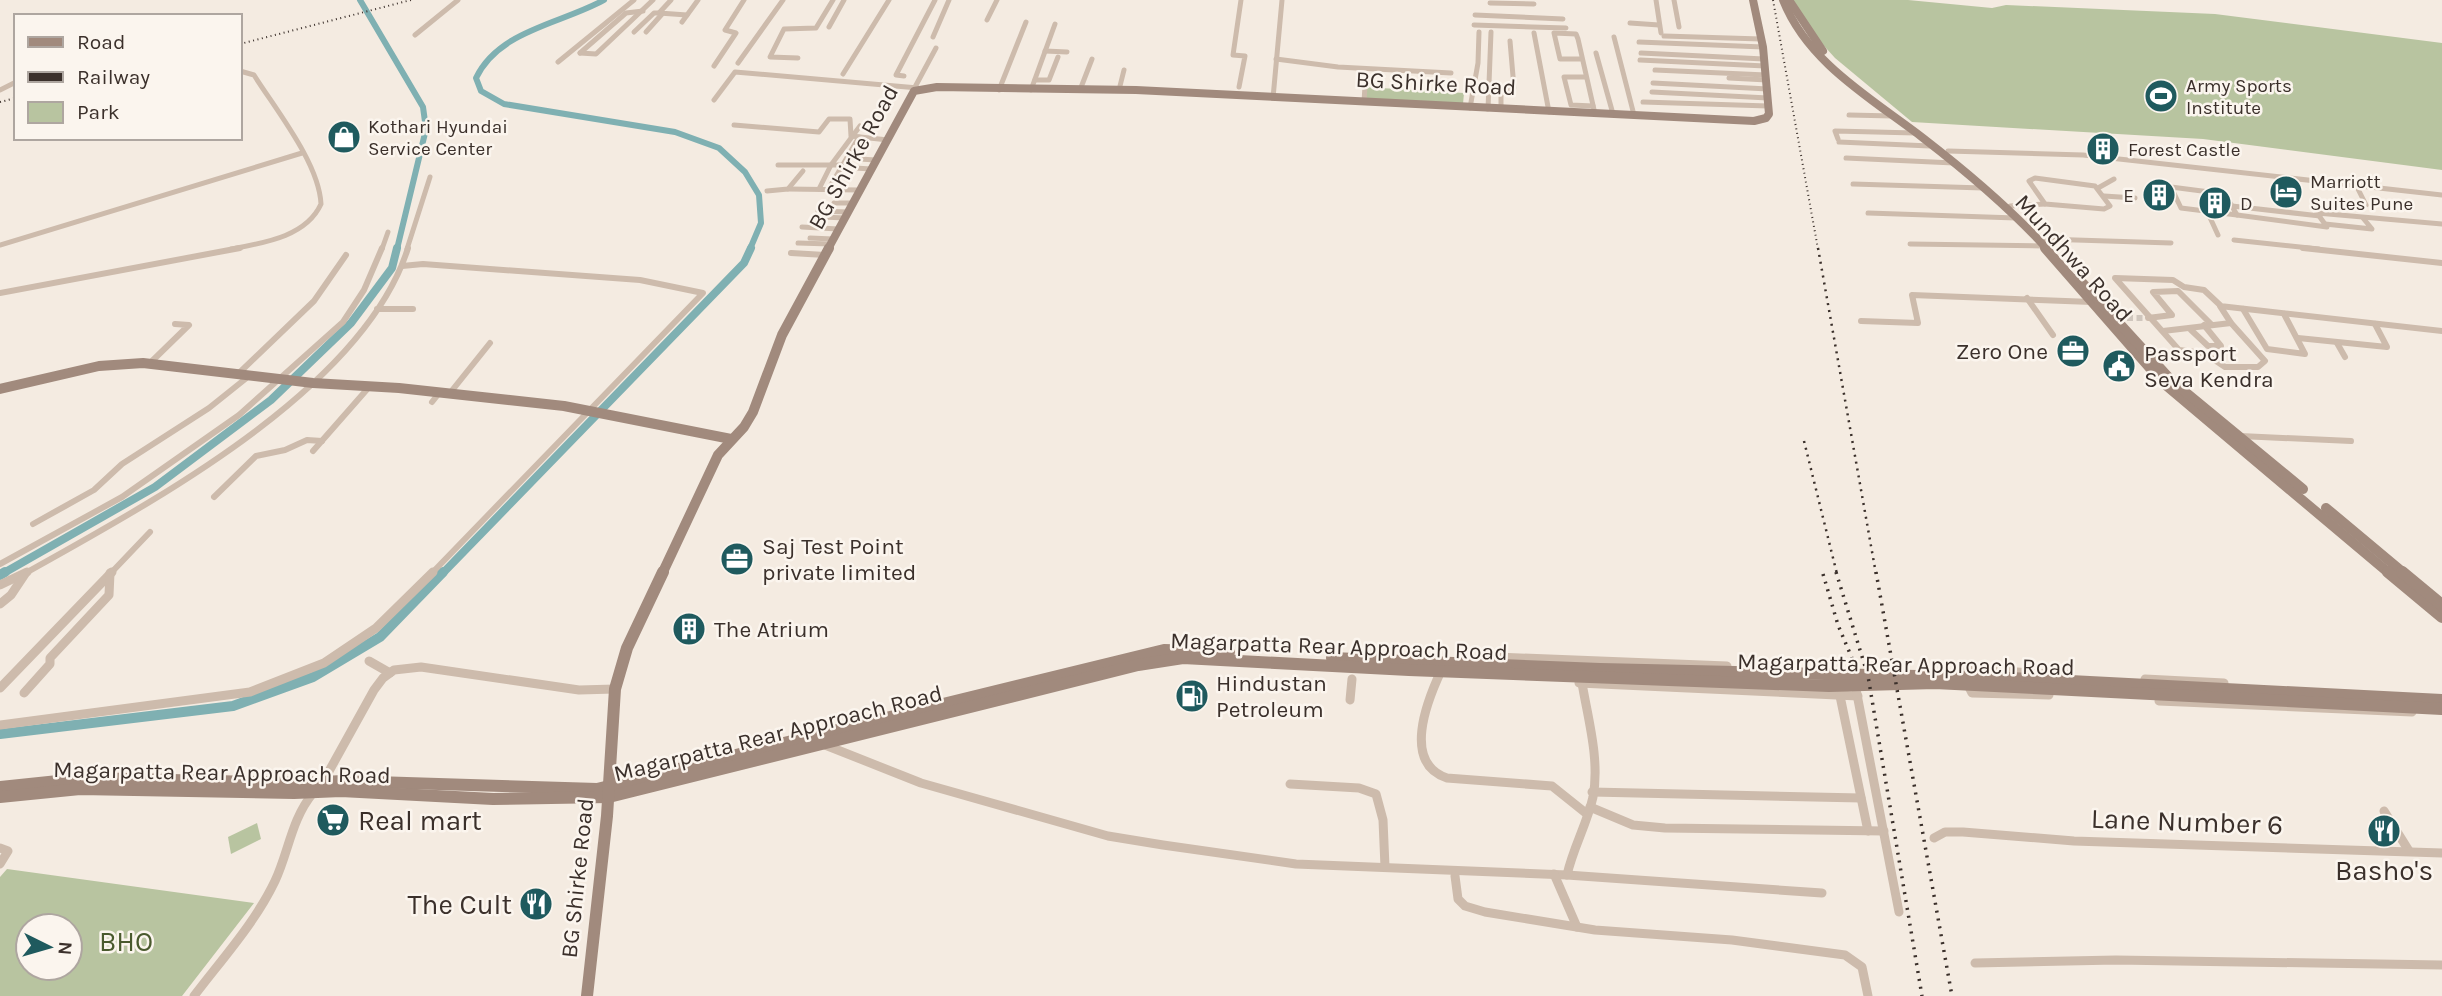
<svg xmlns="http://www.w3.org/2000/svg" width="2442" height="996" font-family="Karla,sans-serif">
  <style>
    .green { fill: #b8c4a0; fill-rule: evenodd }
    .lines { fill: none; stroke-linecap: round; stroke-linejoin: round }
    .canal-far2 { stroke: #7fb0b2; stroke-width: 6 }
    .canal-far1 { stroke: #7fb0b2; stroke-width: 8 }
    .canal { stroke: #7fb0b2; stroke-width: 10 }
    .street-tunnel { stroke: #cfc6bd; stroke-width: 6; stroke-dasharray: 6 3.5; stroke-linecap: butt }
    .street-far2 { stroke: #cdbbac; stroke-width: 5 }
    .street-far1 { stroke: #cdbbac; stroke-width: 6 }
    .street { stroke: #cdbbac; stroke-width: 9 }
    .secondary-far2 { stroke: #a18a7d; stroke-width: 8 }
    .secondary-far1 { stroke: #a18a7d; stroke-width: 10 }
    .secondary { stroke: #a18a7d; stroke-width: 12 }
    .rail-far2 { stroke: #3b302b; stroke-width: 2; stroke-dasharray: 1 3.5; stroke-linecap: butt }
    .rail-far1 { stroke: #3b302b; stroke-width: 2.5; stroke-dasharray: 2 5; stroke-linecap: butt }
    .rail { stroke: #3b302b; stroke-width: 3.5; stroke-dasharray: 2 6; stroke-linecap: butt }
    .labels { text-anchor: middle; stroke-width: 5; stroke-linejoin: round; paint-order: stroke }
    .far-poi-label { font-size: 19px; fill: #3b302b; stroke: #fbf5ee; text-anchor: start }
    .street-label { font-size: 23px; fill: #3b302b; stroke: #fbf5ee }
    .poi-label { font-size: 23px; fill: #3b302b; stroke: #fbf5ee; text-anchor: start }
    .near-poi-label { font-size: 28px; fill: #3b302b; stroke: #fbf5ee; text-anchor: start }
    .near-street-label { font-size: 28px; fill: #3b302b; stroke: #fbf5ee }
    .near-park-label { font-size: 28px; fill: #4a5a2e; stroke: #fbf5ee }
  </style>
  <rect width="100%" height="100%" fill="#f4ebe1"/>
  <g class="green">
    <polygon points="1793,0 1908,0 1992,8 2006,5 2215,14 2442,43 2442,170 2203,139 1912,122 1835,58 1817,38"/>
    <polygon points="1364,87 1464,93 1463,104 1363,98"/>
    <polygon points="257,823 261,839 231,854 228,837"/>
    <path d="M7 869 254 903 182 996H0V877ZM28 926H70V968H28Z"/>
  </g>
  <g class="lines">
    <g class="canal-far2">
      <polyline points="360,0 423,107 426,129 397,249"/>
      <path d="M604 0C561 24 499 30 476 78L481 91 504 104 675 132 719 148 745 172 759 195 761 223 750 249"/>
    </g>
    <g class="canal-far1">
      <polyline points="2,574 155,487 271,400 351,323 392,268 397,248"/>
      <polyline points="442,574 744,263 751,248"/>
    </g>
    <g class="canal">
      <polyline points="0,575 5,572"/>
      <polyline points="0,734 233,706 313,677 380,637 443,572"/>
    </g>
    <polyline class="street-tunnel" points="2127,318 2146,318"/>
    <g class="street-far2">
      <polyline points="671,0 659,13 687,15"/>
      <polyline points="1656,0 1661,33"/>
      <polyline points="1674,0 1679,27"/>
      <polyline points="1490,3 1534,4"/>
      <polyline points="1475,15 1563,19"/>
      <polyline points="987,20 997,0"/>
      <polyline points="682,22 698,0"/>
      <polyline points="1630,23 1659,25"/>
      <polyline points="1474,25 1566,28"/>
      <polyline points="829,27 844,0"/>
      <polyline points="634,32 654,13 659,13"/>
      <polyline points="646,32 663,13"/>
      <polyline points="1534,33 1549,112"/>
      <polyline points="415,35 458,0"/>
      <polyline points="1664,36 1761,39"/>
      <polyline points="933,37 949,0"/>
      <polyline points="1614,37 1634,115"/>
      <polyline points="1639,42 1763,47"/>
      <polyline points="1045,51 1067,52"/>
      <polyline points="580,53 596,54 653,0"/>
      <polyline points="580,53 626,13 643,11"/>
      <polyline points="1596,53 1613,114"/>
      <polyline points="1641,53 1764,59"/>
      <polyline points="798,58 770,57 784,29 816,28 833,0"/>
      <polyline points="1276,59 1338,67 1451,73"/>
      <polyline points="1582,59 1560,59 1554,33 1576,34 1578,39 1595,114"/>
      <polyline points="1640,60 1765,66"/>
      <polyline points="558,62 634,0"/>
      <polyline points="738,63 783,0"/>
      <polyline points="714,66 736,33 725,30 744,0"/>
      <polyline points="1655,70 1766,75"/>
      <polyline points="843,74 889,0"/>
      <polyline points="904,76 896,75 935,0"/>
      <polyline points="1586,77 1564,77 1571,105 1593,106"/>
      <polyline points="1729,78 1767,80"/>
      <polyline points="1035,80 1049,80 1058,57"/>
      <polyline points="1653,83 1768,89"/>
      <polyline points="915,87 936,48"/>
      <polyline points="1239,87 1245,56 1233,55 1241,0"/>
      <polyline points="0,90 16,82"/>
      <polyline points="999,90 1026,22"/>
      <polyline points="1031,90 1055,24"/>
      <polyline points="1080,90 1092,59"/>
      <polyline points="1119,90 1124,70"/>
      <polyline points="1652,92 1768,98"/>
      <polyline points="1273,98 1282,0"/>
      <polyline points="714,100 735,72 918,88"/>
      <polyline points="1364,102 1365,86"/>
      <polyline points="1643,102 1768,106"/>
      <polyline points="1470,108 1478,63 1479,32"/>
      <polyline points="1488,109 1491,32"/>
      <polyline points="1501,109 1501,94 1514,88 1510,41"/>
      <polyline points="1849,115 1893,116"/>
      <polyline points="734,125 819,132 829,119 850,119 851,136 888,140"/>
      <polyline points="1838,139 1835,131 1915,133"/>
      <polyline points="1839,142 1930,146"/>
      <polyline points="1948,151 2083,155 2442,195"/>
      <polyline points="1846,158 1954,163"/>
      <polyline points="859,159 876,160"/>
      <polyline points="778,165 840,165"/>
      <polyline points="855,168 871,169"/>
      <polygon points="2035,178 2095,186 2110,206 2104,209 2045,204 2029,181"/>
      <polyline points="1853,184 1983,188"/>
      <polyline points="2356,185 2366,205"/>
      <polygon points="2171,187 2225,194 2237,215 2181,208"/>
      <polyline points="2098,188 2114,179"/>
      <polyline points="788,189 859,190"/>
      <polyline points="819,189 831,165 860,126"/>
      <polyline points="828,190 859,137"/>
      <polyline points="767,191 788,189 803,171"/>
      <polyline points="2104,196 2135,198"/>
      <polyline points="834,203 852,203"/>
      <polyline points="2010,206 2045,204"/>
      <polyline points="2232,206 2320,216"/>
      <polyline points="818,211 848,212"/>
      <polyline points="2207,211 2218,235"/>
      <polyline points="1868,213 2016,218"/>
      <polyline points="2317,213 2442,224"/>
      <polyline points="2237,215 2327,227 2317,213"/>
      <polyline points="823,217 845,218"/>
      <polyline points="2325,224 2372,229 2363,218"/>
      <polyline points="802,227 838,229"/>
      <polyline points="810,238 833,239"/>
      <polyline points="2044,239 2171,243"/>
      <polyline points="2234,240 2319,249"/>
      <polyline points="798,243 830,244"/>
      <polyline points="1910,244 2043,246"/>
      <polyline points="0,245 302,153"/>
      <path d="M231 249C263 243 306 237 321 204 319 163 276 110 254 75L240 71"/>
      <polyline points="382,249 388,232"/>
      <polyline points="407,249 430,177"/>
    </g>
    <g class="street-far1">
      <polyline points="2303,248 2442,263"/>
      <polyline points="791,253 825,255"/>
      <polyline points="402,266 423,264 640,280 703,293 431,574"/>
      <polyline points="0,293 240,248"/>
      <polyline points="2027,298 2053,335"/>
      <polyline points="2221,306 2204,290 2184,287 2173,280 2115,278 2179,350 2204,353 2225,367 2258,367 2265,361 2231,323 2220,306 2442,331"/>
      <polyline points="377,309 413,309"/>
      <polyline points="2243,309 2267,349 2305,354 2284,314"/>
      <polyline points="2148,318 2172,315 2153,292 2178,291 2211,324"/>
      <polyline points="1861,321 1918,323 1912,295 2092,302"/>
      <polyline points="2191,330 2208,346 2221,346 2204,325"/>
      <polyline points="2163,331 2231,323"/>
      <polyline points="2298,338 2387,347 2375,324"/>
      <polyline points="2337,343 2345,357"/>
      <polyline points="149,364 189,325 175,324"/>
      <polyline points="238,374 314,301 346,255"/>
      <polyline points="450,393 490,343"/>
      <polyline points="432,402 440,392"/>
      <polyline points="2240,436 2351,441"/>
      <polyline points="313,451 370,386"/>
      <polyline points="214,497 256,456 285,450 307,440 322,441"/>
      <polyline points="33,524 94,490 122,464 209,408 249,376"/>
      <polyline points="0,564 122,497 239,415 343,322 364,290 382,248"/>
      <path d="M24 574C148 504 363 391 408 248"/>
      <polyline points="110,574 150,532"/>
    </g>
    <g class="street">
      <polyline points="0,585 27,572"/>
      <polyline points="0,604 11,595 25,574"/>
      <polyline points="1480,660 1496,657 1727,666"/>
      <polyline points="369,661 390,673"/>
      <path d="M1441 671C1427 701 1402 763 1447 778L1552 786 1587 814"/>
      <polyline points="2145,679 2224,683"/>
      <polyline points="1579,683 1858,696"/>
      <polyline points="1855,684 1899,912"/>
      <polyline points="0,688 112,572"/>
      <polyline points="24,693 50,664 50,658 109,595 110,573"/>
      <polyline points="2049,695 1972,693 1961,671 1966,669 2067,675"/>
      <polyline points="1840,696 1868,831"/>
      <polyline points="1350,700 1352,679"/>
      <polyline points="2159,701 2412,712"/>
      <polyline points="0,725 250,692 324,663 376,628 433,572"/>
      <polyline points="825,745 921,783 1108,836 1163,845 1296,864 1567,875 1822,893"/>
      <polyline points="323,782 374,690 383,678 394,670 421,667 579,690 615,689"/>
      <polyline points="1290,784 1359,788 1376,794 1383,820 1385,867"/>
      <polyline points="1592,792 1861,798"/>
      <polyline points="1590,807 1633,825 1665,828 1884,831"/>
      <polyline points="2384,811 2409,851"/>
      <polyline points="1934,838 1945,832 1963,832 2074,841 2442,853"/>
      <polyline points="0,848 8,851 0,864"/>
      <polyline points="1554,874 1577,927"/>
      <path d="M1567 875C1573 848 1587 824 1593 797 1600 760 1588 719 1582 683"/>
      <polyline points="1455,876 1458,899 1465,906 1485,912 1595,930 1732,940 1845,955 1862,967 1868,996"/>
      <polyline points="1975,963 2116,960 2442,965"/>
      <path d="M194 996C222 959 255 923 275 881 289 851 291 820 313 793"/>
    </g>
    <g class="secondary-far2">
      <path d="M1783 0C1808 63 1871 98 1923 138 1967 172 2010 208 2047 249"/>
      <polyline points="1789,0 1823,51"/>
      <polyline points="828,249 914,91 937,87 1136,90 1754,121 1766,118 1769,114 1763,47 1753,0"/>
    </g>
    <g class="secondary-far1">
      <polyline points="2045,248 2162,382 2390,574"/>
      <polyline points="2078,278 2172,381 2303,489"/>
      <polyline points="0,389 99,366 143,363 313,383 399,388 564,406 731,439"/>
      <polyline points="2326,508 2405,574"/>
      <polyline points="662,574 718,455 744,427 753,412 782,335 829,248"/>
    </g>
    <g class="secondary">
      <polyline points="2388,572 2442,617"/>
      <polyline points="2402,572 2442,605"/>
      <polyline points="1332,658 1600,669 2010,678 2442,700"/>
      <polyline points="0,787 87,778 301,783 343,781 597,789 1164,650 1229,652"/>
      <polyline points="0,797 80,789 294,793 341,791 493,799 609,797 1138,665 1183,658 1409,670 1829,686 1935,683 2442,709"/>
      <polyline points="587,996 607,816 615,689 627,648 663,572"/>
    </g>
    <g class="rail-far2">
      <polyline points="1773,0 1818,249"/>
      <polyline points="240,44 411,0"/>
      <polyline points="0,102 16,98"/>
    </g>
    <g class="rail-far1">
      <polyline points="1818,248 1876,574"/>
      <polyline points="1804,441 1837,574"/>
    </g>
    <g class="rail">
      <polyline points="1836,572 1868,676 1922,996"/>
      <polyline points="1876,572 1952,996"/>
      <polyline points="1823,574 1838,625 1854,663"/>
    </g>
  </g>
  <defs>
    <symbol id="stadium-disc" viewBox="-11 -11 22 22"><circle r="9.5" fill="#1f5a5e" stroke="#fbf5ee"/><path d="M0-5a6.5 5 0 1 0 0 10a6.5 5 0 1 0 0-10ZM-3.5-1.8h7v3.6h-7Z" fill="#fff"/></symbol>
    <symbol id="shop-disc" viewBox="-11 -11 22 22"><circle r="9.5" fill="#1f5a5e" stroke="#fbf5ee"/><path d="M-5-2.5h2.3a2.7 3.5 0 0 1 5.4 0H5L5.5 6h-11ZM-1.5-2.5h3a1.5 2.3 0 0 0-3 0Z" fill="#fff"/></symbol>
    <symbol id="building-disc" viewBox="-11 -11 22 22"><circle r="9.5" fill="#1f5a5e" stroke="#fbf5ee"/><path d="M-4-6H4V6H1V3H-1V6H-4ZM-2.5-4.3h1.7v1.8h-1.7ZM.8-4.3h1.7v1.8H.8ZM-2.5-1h1.7V.8h-1.7ZM.8-1h1.7V.8H.8Z" fill="#fff"/></symbol>
    <symbol id="hotel-disc" viewBox="-11 -11 22 22"><circle r="9.5" fill="#1f5a5e" stroke="#fbf5ee"/><path d="M-6-4.5h1.5V1H6V5H4.5V3h-9V5H-6ZM-4 0a1.8 1.8 0 1 1 3.6 0ZM.5 0V-2.5h3Q6-2.5 6 0Z" fill="#fff"/></symbol>
    <symbol id="office-disc" viewBox="-11 -11 22 22"><circle r="9.5" fill="#1f5a5e" stroke="#fbf5ee"/><path d="M-6-3h4V-5.5h4V-3h4V5H-6ZM-1-4.5V-3h2v-1.5ZM-6 0V1H6V0Z" fill="#fff"/></symbol>
    <symbol id="civic-disc" viewBox="-11 -11 22 22"><circle r="9.5" fill="#1f5a5e" stroke="#fbf5ee"/><path d="M-.6-6.5H3V-4.5H.6V-3L4-1V1h2V6H-6V1h2V-1L-.6-3ZM-1.2 2.5V6h2.4V2.5Z" fill="#fff"/></symbol>
    <symbol id="fuel-disc" viewBox="-11 -11 22 22"><circle r="9.5" fill="#1f5a5e" stroke="#fbf5ee"/><path d="M-5.5-6h7V0h2V4h1.3V-2.5L3-4.5l.8-.8L6-3V5H2.5V1h-1V6h-7ZM-4.2-4.7v3.2H.2V-4.7Z" fill="#fff"/></symbol>
    <symbol id="supermarket-disc" viewBox="-11 -11 22 22"><circle r="9.5" fill="#1f5a5e" stroke="#fbf5ee"/><path d="M-6-5.5h2.5l.6 2H6L4.5 2H-2.5L-4.4-4H-6ZM-1.5 3.2a1.3 1.3 0 1 0 .1 0ZM3 3.2a1.3 1.3 0 1 0 .1 0Z" fill="#fff"/></symbol>
    <symbol id="restaurant-disc" viewBox="-11 -11 22 22"><circle r="9.5" fill="#1f5a5e" stroke="#fbf5ee"/><path d="M-5-6h1v4h1v-4h1v4h1v-4h1v5L-1.5 .5V6h-2V.5L-5-1ZM5-6V6H3V1.5H1.5Q1.5-4 5-6Z" fill="#fff"/></symbol>
  </defs>
  <g fill-rule="evenodd">
    <use href="#stadium-disc" x="2142" y="77" width="38" height="38"/>
    <use href="#shop-disc" x="325" y="118" width="38" height="38"/>
    <use href="#building-disc" x="2084" y="130" width="38" height="38"/>
    <use href="#hotel-disc" x="2267" y="173" width="38" height="38"/>
    <use href="#building-disc" x="2140" y="176" width="38" height="38"/>
    <use href="#building-disc" x="2196" y="184" width="38" height="38"/>
    <use href="#office-disc" x="2054" y="332" width="38" height="38"/>
    <use href="#civic-disc" x="2100" y="347" width="38" height="38"/>
    <use href="#office-disc" x="718" y="540" width="38" height="38"/>
    <use href="#building-disc" x="670" y="610" width="38" height="38"/>
    <use href="#fuel-disc" x="1173" y="677" width="38" height="38"/>
    <use href="#supermarket-disc" x="314" y="801" width="38" height="38"/>
    <use href="#restaurant-disc" x="2365" y="812" width="38" height="38"/>
    <use href="#restaurant-disc" x="517" y="885" width="38" height="38"/>
  </g>
  <g class="labels">
    <g class="far-poi-label">
      <text x="2186" y="92">Army Sports<tspan x="2186" dy="22">Institute</tspan></text>
      <text x="368" y="133">Kothari Hyundai<tspan x="368" dy="22">Service Center</tspan></text>
      <text x="2128" y="156">Forest Castle</text>
      <text x="2310" y="188">Marriott<tspan x="2310" dy="22">Suites Pune</tspan></text>
      <text x="2134" y="202" text-anchor="end">E</text>
      <text x="2240" y="210">D</text>
    </g>
    <g class="street-label">
      <text transform="translate(1436 83) rotate(3)" y="8">BG Shirke Road</text>
      <text transform="translate(853 157) rotate(-61)" y="8">BG Shirke Road</text>
      <text transform="translate(2074 258) rotate(48)" y="8">Mundhwa Road</text>
      <text transform="translate(1339 646) rotate(2)" y="8">Magarpatta Rear Approach Road</text>
      <text transform="translate(1906 664) rotate(1)" y="8">Magarpatta Rear Approach Road</text>
      <text transform="translate(778 733) rotate(-14)" y="8">Magarpatta Rear Approach Road</text>
      <text transform="translate(222 772) rotate(1)" y="8">Magarpatta Rear Approach Road</text>
      <text transform="translate(577 878) rotate(-84)" y="8">BG Shirke Road</text>
    </g>
    <g class="poi-label">
      <text x="2048" y="359" text-anchor="end">Zero One</text>
      <text x="2144" y="361">Passport<tspan x="2144" dy="26">Seva Kendra</tspan></text>
      <text x="762" y="554">Saj Test Point<tspan x="762" dy="26">private limited</tspan></text>
      <text x="714" y="637">The Atrium</text>
      <text x="1216" y="691">Hindustan<tspan x="1216" dy="26">Petroleum</tspan></text>
    </g>
    <g class="near-poi-label">
      <text x="358" y="830">Real mart</text>
      <text x="2384" y="880" text-anchor="middle">Basho's</text>
      <text x="512" y="914" text-anchor="end">The Cult</text>
    </g>
    <g class="near-street-label">
      <text transform="translate(2187 821) rotate(2)" y="10">Lane Number 6</text>
    </g>
    <g class="near-park-label">
      <text x="126" y="951">BHO</text>
    </g>
  </g>
  <rect x="14" y="14" width="228" height="126" fill="#fbf5ee" stroke="#aea6a0" stroke-width="2"/>
  <rect x="28" y="37" width="35" height="10" fill="#a18a7d" stroke="#aea6a0" stroke-width="2"/>
  <text x="77" y="49" font-size="21" fill="#3b302b">Road</text>
  <rect x="28" y="72" width="35" height="10" fill="#3b302b" stroke="#aea6a0" stroke-width="2"/>
  <text x="77" y="84" font-size="21" fill="#3b302b">Railway</text>
  <rect x="28" y="102" width="35" height="21" fill="#b8c4a0" stroke="#aea6a0" stroke-width="2"/>
  <text x="77" y="119" font-size="21" fill="#3b302b">Park</text>
  <g transform="translate(49 947) rotate(95)"><circle r="33" fill="#fbf5ee" stroke="#aea6a0" stroke-width="2"/>
  <path d="M0-5L12 26L0 18L-12 26Z" fill="#1f5a5e"/>
  <text y="-10" font-size="19" font-weight="bold" text-anchor="middle" fill="#3b302b">N</text>
  </g>
</svg>
